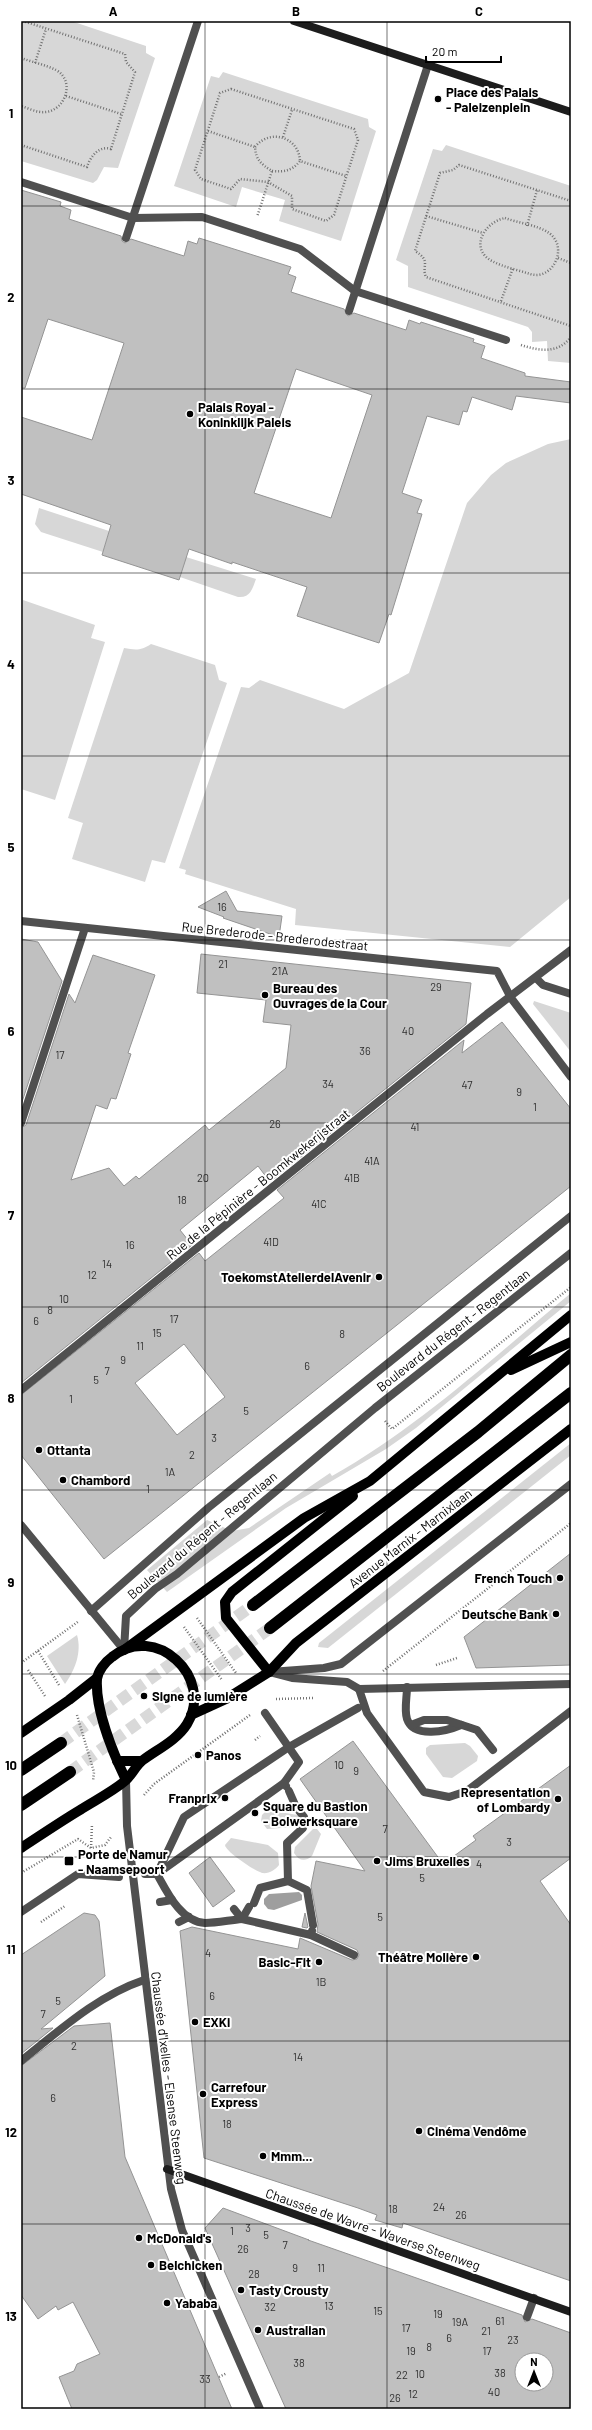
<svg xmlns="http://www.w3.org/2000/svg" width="592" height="2430" font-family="Barlow,sans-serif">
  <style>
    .green { fill: #d7d7d7 }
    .water { fill: #9e9e9e }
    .building { fill: #c0c0c0; stroke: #949494; fill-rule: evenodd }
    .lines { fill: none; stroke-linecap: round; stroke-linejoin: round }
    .highway-tunnel { stroke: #d9d9d9; stroke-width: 12; stroke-dasharray: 12 6; stroke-linecap: butt }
    .path { stroke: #727272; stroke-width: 2.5; stroke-dasharray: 1 2; stroke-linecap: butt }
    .lane { stroke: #505050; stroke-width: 8 }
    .street { stroke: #505050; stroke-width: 8 }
    .secondary { stroke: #1d1d1d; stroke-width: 8 }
    .primary { stroke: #000; stroke-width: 10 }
    .highway { stroke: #000; stroke-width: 12 }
    .grid { fill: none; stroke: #000; stroke-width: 1; stroke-opacity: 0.55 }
    .poi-dot { fill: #000; stroke: #fff; stroke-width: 1.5 }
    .labels { text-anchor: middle; stroke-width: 4; stroke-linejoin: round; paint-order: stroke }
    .number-label { font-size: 11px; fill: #303030 }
    .poi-label { font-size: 13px; font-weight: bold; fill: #000; stroke: #fff; text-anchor: start }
    .street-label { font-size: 13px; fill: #000; stroke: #fff }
    .neatline { fill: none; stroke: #000; stroke-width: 1.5 }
    .grid-label { font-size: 13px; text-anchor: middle; font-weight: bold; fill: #000 }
  </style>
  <rect width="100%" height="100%" fill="#fff"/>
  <g class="green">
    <polygon points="21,21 71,21 146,46 146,53 155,58 118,168 104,167 97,180 93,183 21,161"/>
    <polygon points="223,72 368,119 369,127 376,131 341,241 279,221 285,200 242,187 236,207 174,186 211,76 219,78"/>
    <polygon points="446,145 571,186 571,363 548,361 547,341 532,342 532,332 528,327 408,287 408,266 396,260 433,149 442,151"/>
    <polygon points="571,439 571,897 510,947 295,925 296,909 185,874 186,870 179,868 241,687 249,688 260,680 344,709 409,673 467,503 491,475 506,463 548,444"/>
    <polygon points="39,508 109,531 103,552 41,532 35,524"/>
    <path d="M186 557 256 579C252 590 250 598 238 597L180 577Z"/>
    <polygon points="23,600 95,625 91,638 105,642 55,800 21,789"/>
    <path d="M151 644 215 665 219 680 227 683 165 863 152 860 145 882 72 859 83 823 68 818 124 648C135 650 141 651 151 644Z"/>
    <polygon points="534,1001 571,1013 571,1052 533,1004"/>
    <path d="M571 1293V1301L416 1428 386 1449 286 1508 167 1592 147 1570 207 1520 232 1531 249 1528 330 1473 332 1476C418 1428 495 1356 571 1293Z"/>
    <polygon points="571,1443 571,1455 328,1648 318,1647 319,1643"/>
    <path d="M77 1635C82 1652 75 1670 65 1684L47 1656Z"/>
    <polygon points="465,1743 470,1746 478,1756 477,1761 452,1778 443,1777 426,1754 426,1748 430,1745"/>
    <polygon points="267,1810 298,1815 300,1824 296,1827 267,1829 261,1821 262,1815"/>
    <path d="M313 1829H317L321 1834 312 1856C305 1862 299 1861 294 1853L295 1847Z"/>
    <path d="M231 1838 268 1845 278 1853 279 1865C275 1870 269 1874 262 1873 255 1871 226 1852 225 1845Z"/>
  </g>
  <polygon class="water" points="299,1892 302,1895 302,1900 274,1910 268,1909 264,1904 264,1899 269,1894"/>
  <g class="building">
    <path d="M21 190 61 202 60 206 71 210 69 219 121 236 122 241 125 243 131 239 184 256 188 241 197 244 199 238 291 267 288 274 296 277 291 292 344 309 348 316 354 313 406 330 409 320 420 324 421 322 474 339 473 342 485 346 481 358 525 373V376L571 382V403L516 396 512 410 472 397 467 412 463 411 459 425 427 416 402 493 422 500 417 513 422 514 391 615 389 614 379 643 297 616 307 587 232 562V564L189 549 179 580 102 555 111 525 21 494V417L92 440 124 343 48 319 25 388H21ZM296 369 372 395 331 518 254 493Z"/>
    <polygon points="226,891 237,911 282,916 279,937 223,918 224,917 198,907"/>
    <polygon points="21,939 38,942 62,981 21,1105"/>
    <polygon points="201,954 471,983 466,1024 270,1182 258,1166 180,1230 192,1245 21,1383 21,1128 26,1125 69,994 75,1003 93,955 155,975 128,1053 131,1054 116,1099 111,1098 107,1109 96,1105 71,1180 109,1168 124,1186 136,1176 139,1179 205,1125 209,1130 286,1068 291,1025 263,1022 266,1000 197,993"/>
    <path d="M502 1022 571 1109V1186L104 1559 21 1455V1395L199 1253 205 1261 284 1198 277 1190 464 1040 462 1053ZM184 1344 225 1397 177 1435 135 1383Z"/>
    <polygon points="571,1553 571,1665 476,1668 464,1637"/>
    <polygon points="353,1741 443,1864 476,1840 473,1836 571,1765 571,1858 540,1881 571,1925 571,2281 403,2223 402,2228 375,2220 377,2215 358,2208 204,2158 180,1931 192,1927 298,1949 300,1938 352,1960 357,1959 359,1955 357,1950 317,1932 318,1924 311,1886 316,1861 365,1871 300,1779"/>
    <polygon points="210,1857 235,1891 213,1907 189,1873"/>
    <polygon points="84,1913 95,1915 99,1921 105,1976 41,2029 53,2028 21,2054 21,1955"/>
    <polygon points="305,1913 308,1927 307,1928 302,1927"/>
    <polygon points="110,2023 125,2157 232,2409 72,2409 59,2377 74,2371 77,2364 100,2354 73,2302 58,2310 56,2306 38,2319 21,2295 21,2066 74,2026"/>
    <path d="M223 2208 309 2240H308L522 2315 525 2322 532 2319 571 2333V2409H286L205 2228ZM522 2360H546V2384H522Z"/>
  </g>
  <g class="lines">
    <g class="highway-tunnel">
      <polyline points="61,1743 253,1605"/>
      <polyline points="70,1772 270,1628"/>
    </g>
    <g class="path">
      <path d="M21 58C32 62 46 65 56 70 76 81 65 111 45 112 37 113 28 108 21 106"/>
      <polyline points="35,63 46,29"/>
      <polygon points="231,89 354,129 358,140 334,215 326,221 292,209 292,196 268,182 240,179 231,189 201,179 195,170 220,93"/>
      <polyline points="66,96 121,114"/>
      <path d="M208 131 255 147C256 160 261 164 272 171L257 217"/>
      <polyline points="283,137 292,110"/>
      <path d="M21 145 87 167C90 157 99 145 111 149L135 72 126 62 125 54 23 21"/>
      <path d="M255 147C270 128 299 137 300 161"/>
      <path d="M272 171C284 172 292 171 300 161L346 176"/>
      <path d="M571 201 459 165 453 170 440 173 415 251C432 261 421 266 426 277L571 326"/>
      <polyline points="426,216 483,233"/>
      <path d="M505 218C518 223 538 225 549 233 569 247 553 281 530 274 518 270 503 267 492 261 469 249 484 222 505 218Z"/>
      <polyline points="527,226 537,190"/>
      <polyline points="558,258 571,263"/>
      <polyline points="501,301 513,268"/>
      <path d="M521 345C539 351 558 354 571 337"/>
      <polyline points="385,1421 392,1429 571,1287"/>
      <polyline points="197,1618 236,1673"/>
      <polyline points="184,1627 222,1680"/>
      <polyline points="38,1651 59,1685"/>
      <polyline points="21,1663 79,1621"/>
      <polyline points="436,1665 457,1658"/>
      <polyline points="28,1670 45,1696"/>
      <polyline points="383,1671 571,1523"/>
      <polyline points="276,1699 313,1698"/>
      <polyline points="77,1715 94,1772 93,1781"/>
      <polyline points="255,1740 260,1736"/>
      <polyline points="144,1795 154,1784 250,1715"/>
      <polyline points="91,1848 92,1824"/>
      <polyline points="21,1873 78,1839 91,1848 105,1845 111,1837"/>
      <polyline points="41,1922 65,1906"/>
      <polyline points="219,2377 227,2373"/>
    </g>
    <g class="lane">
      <polyline points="21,182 133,218 202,217 300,249 355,291 506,340"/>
      <polyline points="126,238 198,21"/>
      <polyline points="349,311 428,65"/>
      <polyline points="124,1650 126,1616 155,1589 177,1574 375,1408 571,1253"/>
      <polyline points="270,1672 324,1668 341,1664 571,1484"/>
      <path d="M407 1687C407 1697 404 1710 407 1719 414 1739 447 1731 461 1725"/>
      <polyline points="411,1725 424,1720 447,1720 477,1730 493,1750"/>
      <polyline points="527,2317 534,2298"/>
    </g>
    <g class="street">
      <polyline points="21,921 497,971 511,998 571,1077"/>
      <polyline points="536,978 543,985 571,994"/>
      <polyline points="21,1123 85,928"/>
      <polyline points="21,1390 487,1014 571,950"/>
      <polyline points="21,1525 124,1650"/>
      <polyline points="91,1611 208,1508 571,1216"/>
      <polyline points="269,1672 292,1678 347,1682 359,1689 571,1684"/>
      <polyline points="359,1689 367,1713 424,1792 449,1797 467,1791 571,1711"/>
      <polyline points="265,1713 299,1762 284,1783 286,1786"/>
      <polyline points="126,1780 127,1826 171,2189 182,2230 260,2409"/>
      <polyline points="289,1791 296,1807 304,1817 303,1828 287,1843 288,1881 307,1890 313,1925"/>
      <polyline points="145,1874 157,1874 184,1817 289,1747 358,1708"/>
      <polyline points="160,1902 172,1900"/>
      <polyline points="254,1903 260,1888 288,1881"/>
      <path d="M249 1907 242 1919C230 1920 217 1923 205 1923 181 1922 167 1892 157 1874L284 1783"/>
      <polyline points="234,1909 242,1919 311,1935"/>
      <polyline points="21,1912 78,1874 119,1877"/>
      <polyline points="179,1922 189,1917"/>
      <polyline points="312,1931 311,1935 354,1955"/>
      <path d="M21 2061C60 2030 97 1996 144 1980"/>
    </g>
    <g class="secondary">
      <polyline points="294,21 571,112"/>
      <polyline points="167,2169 571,2312"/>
    </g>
    <g class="primary">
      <polyline points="511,1370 571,1342"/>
      <polyline points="124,1650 304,1518 370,1481 571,1315"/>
      <polyline points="269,1672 226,1618 225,1602 232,1592 353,1496"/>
      <polyline points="191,1715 226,1699 269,1672 296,1643 571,1429"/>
      <polyline points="21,1733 69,1700 97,1678"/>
      <polyline points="117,1761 141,1761"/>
      <path d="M21 1848C41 1835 60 1822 80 1810 94 1801 112 1792 125 1781 132 1775 136 1765 143 1760 158 1749 177 1740 187 1724 215 1677 155 1622 112 1657 105 1662 98 1671 97 1679 95 1709 113 1753 126 1780"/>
    </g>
    <g class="highway">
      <polyline points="253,1605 478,1432 571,1355"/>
      <polyline points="270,1628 571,1393"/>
      <polyline points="21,1770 61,1743"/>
      <polyline points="21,1805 70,1772"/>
    </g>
  </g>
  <path class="grid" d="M205 21V2409M387 21V2409M21 206H571M21 389H571M21 573H571M21 756H571M21 940H571M21 1123H571M21 1307H571M21 1490H571M21 1674H571M21 1857H571M21 2041H571M21 2224H571"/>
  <g class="poi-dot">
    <circle cx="438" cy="99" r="4"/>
    <circle cx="190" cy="414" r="4"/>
    <circle cx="265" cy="995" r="4"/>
    <circle cx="379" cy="1277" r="4"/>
    <circle cx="39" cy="1450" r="4"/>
    <circle cx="63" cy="1480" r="4"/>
    <circle cx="560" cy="1578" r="4"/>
    <circle cx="556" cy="1614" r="4"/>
    <circle cx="144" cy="1696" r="4"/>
    <circle cx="198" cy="1755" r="4"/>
    <circle cx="225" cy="1798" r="4"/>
    <circle cx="558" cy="1799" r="4"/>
    <circle cx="255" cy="1813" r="4"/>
    <rect x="64" y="1856" width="10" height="10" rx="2"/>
    <circle cx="377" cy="1861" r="4"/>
    <circle cx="476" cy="1957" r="4"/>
    <circle cx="319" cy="1962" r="4"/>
    <circle cx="195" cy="2022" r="4"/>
    <circle cx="203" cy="2094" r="4"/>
    <circle cx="419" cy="2131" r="4"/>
    <circle cx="263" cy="2156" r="4"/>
    <circle cx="139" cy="2238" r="4"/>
    <circle cx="151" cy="2265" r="4"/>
    <circle cx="241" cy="2290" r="4"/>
    <circle cx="167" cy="2303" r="4"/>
    <circle cx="258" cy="2330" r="4"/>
  </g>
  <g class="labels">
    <g class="number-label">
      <text x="222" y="911">16</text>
      <text x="223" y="968">21</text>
      <text x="280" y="975">21A</text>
      <text x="436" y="991">29</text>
      <text x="408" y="1035">40</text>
      <text x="365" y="1055">36</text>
      <text x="60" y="1059">17</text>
      <text x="328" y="1088">34</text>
      <text x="467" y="1089">47</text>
      <text x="519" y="1096">9</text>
      <text x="535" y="1111">1</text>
      <text x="275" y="1128">26</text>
      <text x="415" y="1131">41</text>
      <text x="372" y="1165">41A</text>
      <text x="203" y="1182">20</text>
      <text x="352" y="1182">41B</text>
      <text x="182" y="1204">18</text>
      <text x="319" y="1208">41C</text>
      <text x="271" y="1246">41D</text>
      <text x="130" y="1249">16</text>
      <text x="107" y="1268">14</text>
      <text x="92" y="1279">12</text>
      <text x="64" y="1303">10</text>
      <text x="50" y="1314">8</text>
      <text x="174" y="1323">17</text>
      <text x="36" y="1325">6</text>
      <text x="157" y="1337">15</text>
      <text x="342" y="1338">8</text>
      <text x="140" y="1350">11</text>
      <text x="123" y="1364">9</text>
      <text x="307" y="1370">6</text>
      <text x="107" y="1375">7</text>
      <text x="96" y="1384">5</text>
      <text x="71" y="1403">1</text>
      <text x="246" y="1415">5</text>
      <text x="214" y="1442">3</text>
      <text x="192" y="1459">2</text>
      <text x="170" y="1476">1A</text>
      <text x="148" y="1493">1</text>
      <text x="339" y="1769">10</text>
      <text x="356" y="1775">9</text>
      <text x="385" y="1833">7</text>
      <text x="509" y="1846">3</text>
      <text x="479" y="1868">4</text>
      <text x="422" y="1882">5</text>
      <text x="380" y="1921">5</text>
      <text x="208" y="1957">4</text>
      <text x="321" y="1986">1B</text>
      <text x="212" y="2000">6</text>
      <text x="58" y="2005">5</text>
      <text x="43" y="2018">7</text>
      <text x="74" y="2050">2</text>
      <text x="298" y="2061">14</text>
      <text x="53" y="2102">6</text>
      <text x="227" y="2128">18</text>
      <text x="439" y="2211">24</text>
      <text x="393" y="2213">18</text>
      <text x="461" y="2219">26</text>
      <text x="248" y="2232">3</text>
      <text x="232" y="2235">1</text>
      <text x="266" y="2239">5</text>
      <text x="285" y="2249">7</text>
      <text x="243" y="2253">26</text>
      <text x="295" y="2272">9</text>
      <text x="321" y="2272">11</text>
      <text x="254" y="2278">28</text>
      <text x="329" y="2310">13</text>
      <text x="270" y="2311">32</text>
      <text x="378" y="2315">15</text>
      <text x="438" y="2318">19</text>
      <text x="500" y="2325">61</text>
      <text x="460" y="2326">19A</text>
      <text x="406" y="2332">17</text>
      <text x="486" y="2335">21</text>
      <text x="449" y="2342">6</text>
      <text x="513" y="2344">23</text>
      <text x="429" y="2351">8</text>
      <text x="411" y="2355">19</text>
      <text x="487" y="2355">17</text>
      <text x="299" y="2367">38</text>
      <text x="500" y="2377">38</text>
      <text x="420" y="2378">10</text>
      <text x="402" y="2379">22</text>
      <text x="205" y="2383">33</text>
      <text x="494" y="2396">40</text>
      <text x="413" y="2398">12</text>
      <text x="395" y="2402">26</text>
    </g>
    <g class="poi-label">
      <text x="446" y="97">Place des Palais<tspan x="446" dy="15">- Paleizenplein</tspan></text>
      <text x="198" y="412">Palais Royal -<tspan x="198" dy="15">Koninklijk Paleis</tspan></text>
      <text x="273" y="993">Bureau des<tspan x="273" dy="15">Ouvrages de la Cour</tspan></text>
      <text x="371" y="1282" text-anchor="end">ToekomstAtelierdelAvenir</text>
      <text x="47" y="1455">Ottanta</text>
      <text x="71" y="1485">Chambord</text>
      <text x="552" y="1583" text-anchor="end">French Touch</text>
      <text x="548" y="1619" text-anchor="end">Deutsche Bank</text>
      <text x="152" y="1701">Signe de lumière</text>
      <text x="206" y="1760">Panos</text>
      <text x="550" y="1797" text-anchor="end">Representation<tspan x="550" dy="15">of Lombardy</tspan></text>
      <text x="217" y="1803" text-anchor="end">Franprix</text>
      <text x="263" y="1811">Square du Bastion<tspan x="263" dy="15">- Bolwerksquare</tspan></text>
      <text x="78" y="1859">Porte de Namur<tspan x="78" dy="15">- Naamsepoort</tspan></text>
      <text x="385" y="1866">Jims Bruxelles</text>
      <text x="468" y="1962" text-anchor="end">Théâtre Molière</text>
      <text x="311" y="1967" text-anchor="end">Basic-Fit</text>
      <text x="203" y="2027">EXKi</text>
      <text x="211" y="2092">Carrefour<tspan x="211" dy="15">Express</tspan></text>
      <text x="427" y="2136">Cinéma Vendôme</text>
      <text x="271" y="2161">Mmm...</text>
      <text x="147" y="2243">McDonald's</text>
      <text x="159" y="2270">Belchicken</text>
      <text x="249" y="2295">Tasty Crousty</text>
      <text x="175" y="2308">Yababa</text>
      <text x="266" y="2335">Australian</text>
    </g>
    <g class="street-label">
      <text transform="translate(275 936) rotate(6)" y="5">Rue Brederode - Brederodestraat</text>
      <text transform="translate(258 1184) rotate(-39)" y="5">Rue de la Pépinière - Boomkwekerijstraat</text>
      <text transform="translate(453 1330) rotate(-38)" y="5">Boulevard du Régent - Regentlaan</text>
      <text transform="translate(202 1535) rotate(-40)" y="5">Boulevard du Régent - Regentlaan</text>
      <text transform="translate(410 1538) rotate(-38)" y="5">Avenue Marnix - Marnixlaan</text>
      <text transform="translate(169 2078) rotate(83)" y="5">Chaussée d'Ixelles - Elsense Steenweg</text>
      <text transform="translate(373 2229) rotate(19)" y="5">Chaussée de Wavre - Waverse Steenweg</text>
    </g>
  </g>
  <rect width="592" height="2430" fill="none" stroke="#ffffff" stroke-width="44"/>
  <g transform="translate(534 2372)"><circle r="19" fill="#ffffff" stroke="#999999"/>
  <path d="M0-3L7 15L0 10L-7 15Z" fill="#000000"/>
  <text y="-6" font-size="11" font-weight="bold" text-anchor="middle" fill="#000000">N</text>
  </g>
  <path d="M426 56v6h75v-6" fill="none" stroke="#000000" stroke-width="2"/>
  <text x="432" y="56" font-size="12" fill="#000000" stroke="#ffffff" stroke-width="3" paint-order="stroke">20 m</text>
  <rect x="22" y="22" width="548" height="2386" class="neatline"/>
  <g class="grid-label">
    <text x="113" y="16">A</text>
    <text x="296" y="16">B</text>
    <text x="479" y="16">C</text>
    <text x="11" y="118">1</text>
    <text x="11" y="302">2</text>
    <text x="11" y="485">3</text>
    <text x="11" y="669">4</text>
    <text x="11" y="852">5</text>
    <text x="11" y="1036">6</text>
    <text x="11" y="1220">7</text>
    <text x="11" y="1403">8</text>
    <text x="11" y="1587">9</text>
    <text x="11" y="1770">10</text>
    <text x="11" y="1954">11</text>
    <text x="11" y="2137">12</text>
    <text x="11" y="2321">13</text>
  </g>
</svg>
